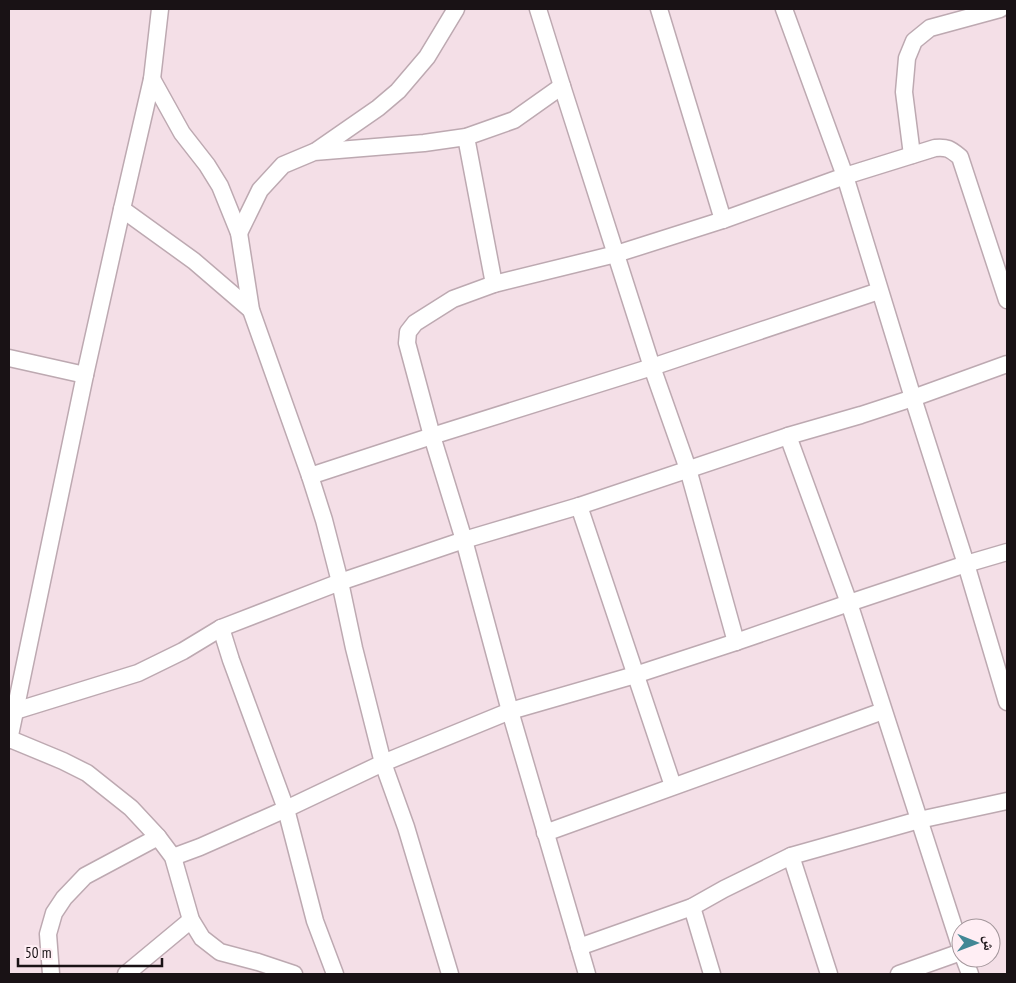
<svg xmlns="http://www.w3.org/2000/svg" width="1016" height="983" font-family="'PT Sans Narrow','Noto Naskh Arabic',sans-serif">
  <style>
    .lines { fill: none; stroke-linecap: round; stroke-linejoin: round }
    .street-casing { stroke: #bda9b1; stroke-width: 19 }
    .street { stroke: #fff; stroke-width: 16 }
  </style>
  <rect width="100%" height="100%" fill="#f4dfe7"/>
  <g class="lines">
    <defs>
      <g id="street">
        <polyline points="538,9 562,86 652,367 688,469 736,642"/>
        <polyline points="659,9 723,220"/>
        <polyline points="784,9 845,176 913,398 966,564 1007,702"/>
        <polyline points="152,79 182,133 207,165 220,186 239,233 251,310 310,476 324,520 340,582 354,648 383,763 406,827 450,974"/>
        <polyline points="466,137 494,284"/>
        <polyline points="316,151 378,108 398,91 427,57 456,9"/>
        <polyline points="912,155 904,92 907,58 914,41 930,28 1000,9"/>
        <polyline points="122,209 194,261 251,310"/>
        <polyline points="239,233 260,190 283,165 314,152 424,143 466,137 514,120 562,86"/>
        <polyline points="9,358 85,375"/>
        <polyline points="788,436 849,603 961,949"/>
        <polyline points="310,476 432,436 652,367 879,291"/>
        <polyline points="579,506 673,786"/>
        <polyline points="221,628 231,660 286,809 315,921 335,974"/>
        <polyline points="15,711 138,673 183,651 221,628 340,582 464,540 579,506 788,436 861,415 913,398 1007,364"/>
        <polyline points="10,739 63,761 87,773 131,808 158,837 173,857 191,920 202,938 220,952 258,962 294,974"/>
        <polyline points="9,740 85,375 122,209 152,79 160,9"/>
        <polyline points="545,833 883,711"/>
        <polyline points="791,856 829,974"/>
        <polyline points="173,857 200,847 286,809 383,763 510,711 635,675 736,642 849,603 966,564 1007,552"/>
        <polyline points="692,907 712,974"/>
        <polyline points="579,947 692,907 724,889 791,856 919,820 1007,801"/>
        <polyline points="964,958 970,974"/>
        <polyline points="51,974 48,934 54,913 64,898 85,876 158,837"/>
        <polyline points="126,974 191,920"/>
        <path d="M587 974 510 711 464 540 432 436 407 343 408 332 415 323 453 299 494 284 616 254 723 220 845 176 935 148C948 147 950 149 960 157L1007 300"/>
        <polyline points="899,974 961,952"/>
      </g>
    </defs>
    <use href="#street" class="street-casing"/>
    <use href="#street" class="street"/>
  </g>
  <rect width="1016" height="983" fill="none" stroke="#191215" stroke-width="20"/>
  <g transform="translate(976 943) rotate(91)"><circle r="24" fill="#ffeef4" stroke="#a3969b"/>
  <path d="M0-4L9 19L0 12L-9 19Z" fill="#428795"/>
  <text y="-8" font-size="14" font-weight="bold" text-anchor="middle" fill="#191215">ش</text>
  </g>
  <path d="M18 958v8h144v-8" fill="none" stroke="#191215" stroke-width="2.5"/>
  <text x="25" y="958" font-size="15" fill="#191215" stroke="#ffeef4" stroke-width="4" paint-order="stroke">50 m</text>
</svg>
